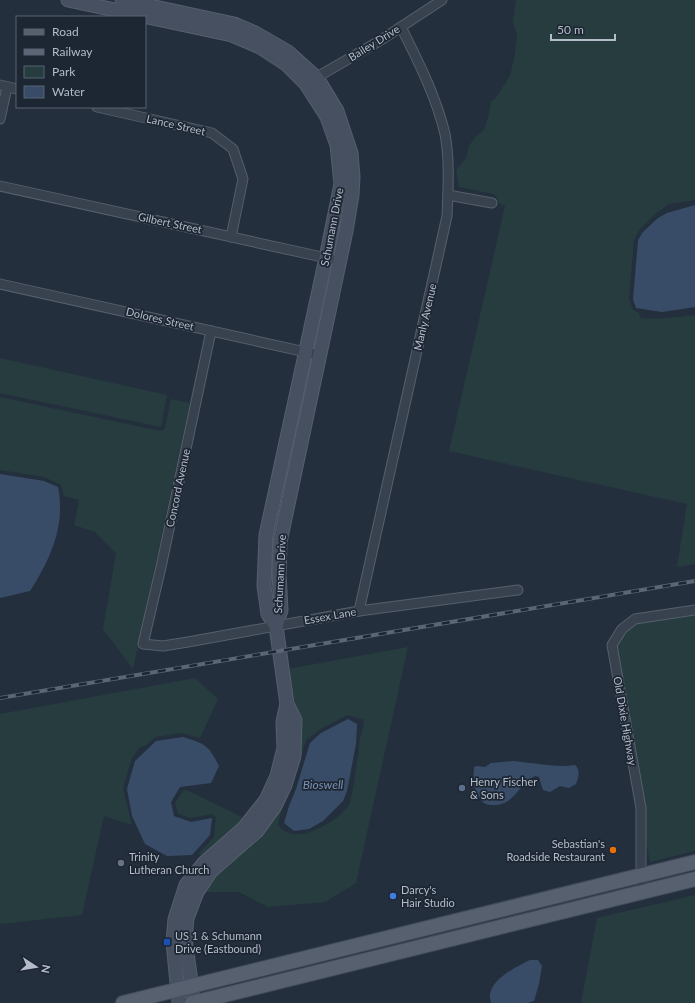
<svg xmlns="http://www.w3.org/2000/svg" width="695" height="1003" font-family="Lato,sans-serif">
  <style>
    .green { fill: #263c3f; fill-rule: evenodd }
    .water { fill: #394c67 }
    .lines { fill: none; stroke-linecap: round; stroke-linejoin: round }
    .street-casing { stroke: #565f6c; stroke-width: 11 }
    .secondary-casing { stroke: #565f6c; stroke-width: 15 }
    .primary-casing { stroke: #414a57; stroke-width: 16 }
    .street { stroke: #38414e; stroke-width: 9 }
    .secondary { stroke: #465061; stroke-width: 13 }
    .primary { stroke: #56606e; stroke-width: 14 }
    .rail-casing { stroke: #5a6575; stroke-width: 4 }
    .rail { stroke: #1d2633; stroke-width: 2.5; stroke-dasharray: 8; stroke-linecap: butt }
    .service-dot { fill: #5c6f8a; stroke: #1d2633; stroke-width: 1.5 }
    .food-dot { fill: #e8710a; stroke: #1d2633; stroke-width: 1.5 }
    .worship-dot { fill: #6b7280; stroke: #1d2633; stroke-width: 1.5 }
    .shop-dot { fill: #3f7fe0; stroke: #1d2633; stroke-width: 1.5 }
    .transit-dot { fill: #1a4fb4; stroke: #1d2633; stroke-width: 1.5 }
    .labels { text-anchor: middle; stroke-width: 3.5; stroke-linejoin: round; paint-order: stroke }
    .street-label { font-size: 11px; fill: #b4bcc9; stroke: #1d2633 }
    .poi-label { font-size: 11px; fill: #b4bcc9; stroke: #1d2633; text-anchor: start }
    .water-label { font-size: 12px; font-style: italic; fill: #7c92b1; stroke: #1d2633 }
  </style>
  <rect width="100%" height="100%" fill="#242f3e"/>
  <g class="green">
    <path d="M516 0H695V200L669 204 655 214 640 229 634 240 629 299 633 310 638 312 641 318C659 320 677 317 695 315V564L677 567 687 504 449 451 505 206 498 203 497 197 493 194 459 187 456 170 466 158 469 146 476 136 484 130 489 114 491 101 495 99 510 76 515 54 517 35 513 22Z"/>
    <polygon points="0,358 167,395 161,427 0,393"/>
    <polygon points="0,397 160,431 163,430 165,428 171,399 190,403 133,669 103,629 116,553 95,532 74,525 79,500 64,496 61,485 44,477 0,470"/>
    <polygon points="695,614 695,851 650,862 646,842 646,808 617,646 626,632 637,624"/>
    <path d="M408 647 356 883 325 902 268 907 239 892H203L215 874 241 850 296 709 287 669ZM347 715 364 720C364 727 362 731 360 738 359 744 359 750 358 756 355 770 354 790 350 802 345 816 316 832 302 834 293 835 284 833 278 825L281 812 292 788 306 740 319 730Z"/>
    <polygon points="195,678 218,699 200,738 182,733 155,737 146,745 139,748 131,760 123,789 132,825 104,816 82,915 0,924 0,714"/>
    <polygon points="187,790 246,819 202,855 198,854 214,837 216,817 212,814 191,818 178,814 175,803 183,791"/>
    <polygon points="695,895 695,1003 581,1003 597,918"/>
  </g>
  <g class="water">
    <polygon points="695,205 695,307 662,312 636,308 633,299 638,240 643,232 658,218 667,213"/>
    <path d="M0 474 44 481 58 487C66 525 50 560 30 591L0 598Z"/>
    <polygon points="348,719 357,724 356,744 347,791 343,801 323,821 309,829 294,831 284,823 289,806 296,789 310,743 321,733"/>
    <path d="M183 737C205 744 208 744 219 766L211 783 180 787 171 802 174 816 191 822 212 818 210 835 192 855 167 856 145 844 132 816 127 789 135 761 156 741Z"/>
    <path d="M514 761C535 763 555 768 575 765 581 770 578 778 576 784L569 788 560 786 550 792 543 790 539 777 535 776C518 784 515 806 492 805 488 805 484 804 481 800 473 790 473 780 474 767L477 766 485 767 491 763Z"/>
    <path d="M530 960H538L542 966 539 984 534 1001 527 1003H491C491 1000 489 996 490 994 493 978 516 967 530 960Z"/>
  </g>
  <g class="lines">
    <defs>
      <g id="street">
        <polyline points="312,80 381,40 442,0"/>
        <polyline points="0,85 17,89"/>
        <polyline points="97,107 212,133 233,149 243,179 231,237"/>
        <polyline points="0,119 7,87"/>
        <polyline points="0,186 331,259"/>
        <polyline points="448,195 492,203"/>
        <polyline points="0,284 319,355"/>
        <polyline points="211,331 161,567 143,644 163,646 188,642 359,611 518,590"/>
        <path d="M359 611 447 216C448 189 450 161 445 134 436 96 418 61 401 27"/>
        <polyline points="641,892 641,808 612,645 622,629 635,619 695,610"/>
      </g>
      <g id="secondary">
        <polyline points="68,0 232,35 260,47 286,64 306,84 327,117 337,145 341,184 326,258 266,535 264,586 268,614 276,626 287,704 283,722 284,748 277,776 266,800 244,828 204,863 186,885 175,919 173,942 179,1003"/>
        <polyline points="122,0 234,24 255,33 288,52 317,78 337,111 351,153 353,177 352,195 346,231 280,542 279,574 281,610 276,626"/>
        <polyline points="194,1003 185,939 187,918 197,892 211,871 257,831 275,806 285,785 294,756 295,720 287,704"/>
      </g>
      <g id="primary">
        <polyline points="123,1003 695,862"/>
        <polyline points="192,1003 695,879"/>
      </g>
    </defs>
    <use href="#street" class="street-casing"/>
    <use href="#secondary" class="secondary-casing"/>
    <use href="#primary" class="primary-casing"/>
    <use href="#street" class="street"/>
    <use href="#secondary" class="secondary"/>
    <use href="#primary" class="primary"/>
    <defs>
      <polyline id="rail" points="0,698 695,581"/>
    </defs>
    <use href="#rail" class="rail-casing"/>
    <use href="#rail" class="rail"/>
  </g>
  <circle class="service-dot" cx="462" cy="788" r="4"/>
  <circle class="food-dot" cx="613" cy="850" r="4"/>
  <circle class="worship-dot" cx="121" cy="863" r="4"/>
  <circle class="shop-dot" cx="393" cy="896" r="4"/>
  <rect class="transit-dot" x="163" y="938" width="8" height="8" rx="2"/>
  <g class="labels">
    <g class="street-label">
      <text transform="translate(374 43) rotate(-32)" y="4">Bailey Drive</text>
      <text transform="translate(176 125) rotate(13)" y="4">Lance Street</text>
      <text transform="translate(170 223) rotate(12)" y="4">Gilbert Street</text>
      <text transform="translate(332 227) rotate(-79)" y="4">Schumann Drive</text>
      <text transform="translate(425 317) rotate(-77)" y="4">Manly Avenue</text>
      <text transform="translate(160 319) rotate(13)" y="4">Dolores Street</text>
      <text transform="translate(178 488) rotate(-78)" y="4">Concord Avenue</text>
      <text transform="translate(280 574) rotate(-87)" y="4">Schumann Drive</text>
      <text transform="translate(330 616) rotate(-10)" y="4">Essex Lane</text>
      <text transform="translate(625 721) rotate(80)" y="4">Old Dixie Highway</text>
    </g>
    <g class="poi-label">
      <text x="470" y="786">Henry Fischer<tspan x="470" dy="13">&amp; Sons</tspan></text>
      <text x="605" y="848" text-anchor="end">Sebastian's<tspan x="605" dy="13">Roadside Restaurant</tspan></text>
      <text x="129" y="861">Trinity<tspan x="129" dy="13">Lutheran Church</tspan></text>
      <text x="401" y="894">Darcy's<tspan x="401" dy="13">Hair Studio</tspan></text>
      <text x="175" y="940">US 1 &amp; Schumann<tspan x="175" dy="13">Drive (Eastbound)</tspan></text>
    </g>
    <g class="water-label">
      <text x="323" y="789">Bioswell</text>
    </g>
  </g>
  <rect x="16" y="16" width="130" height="92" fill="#1d2633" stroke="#59626f"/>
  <rect x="24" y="29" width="20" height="6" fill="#56606e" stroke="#59626f"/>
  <text x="52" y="36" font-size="12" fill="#b4bcc9">Road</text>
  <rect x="24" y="49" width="20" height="6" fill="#5a6575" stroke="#59626f"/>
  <text x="52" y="56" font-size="12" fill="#b4bcc9">Railway</text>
  <rect x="24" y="66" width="20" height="12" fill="#263c3f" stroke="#59626f"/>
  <text x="52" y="76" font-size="12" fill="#b4bcc9">Park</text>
  <rect x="24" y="86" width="20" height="12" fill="#394c67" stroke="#59626f"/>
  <text x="52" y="96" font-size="12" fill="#b4bcc9">Water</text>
  <g transform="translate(36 967) rotate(102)" stroke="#1d2633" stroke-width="3" paint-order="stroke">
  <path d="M0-3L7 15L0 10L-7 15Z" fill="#b4bcc9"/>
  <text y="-6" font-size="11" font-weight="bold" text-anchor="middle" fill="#b4bcc9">N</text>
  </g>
  <path d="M551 34v6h64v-6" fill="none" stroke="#b4bcc9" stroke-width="2"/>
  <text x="557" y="34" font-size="12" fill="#b4bcc9" stroke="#1d2633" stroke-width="3" paint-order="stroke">50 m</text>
</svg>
